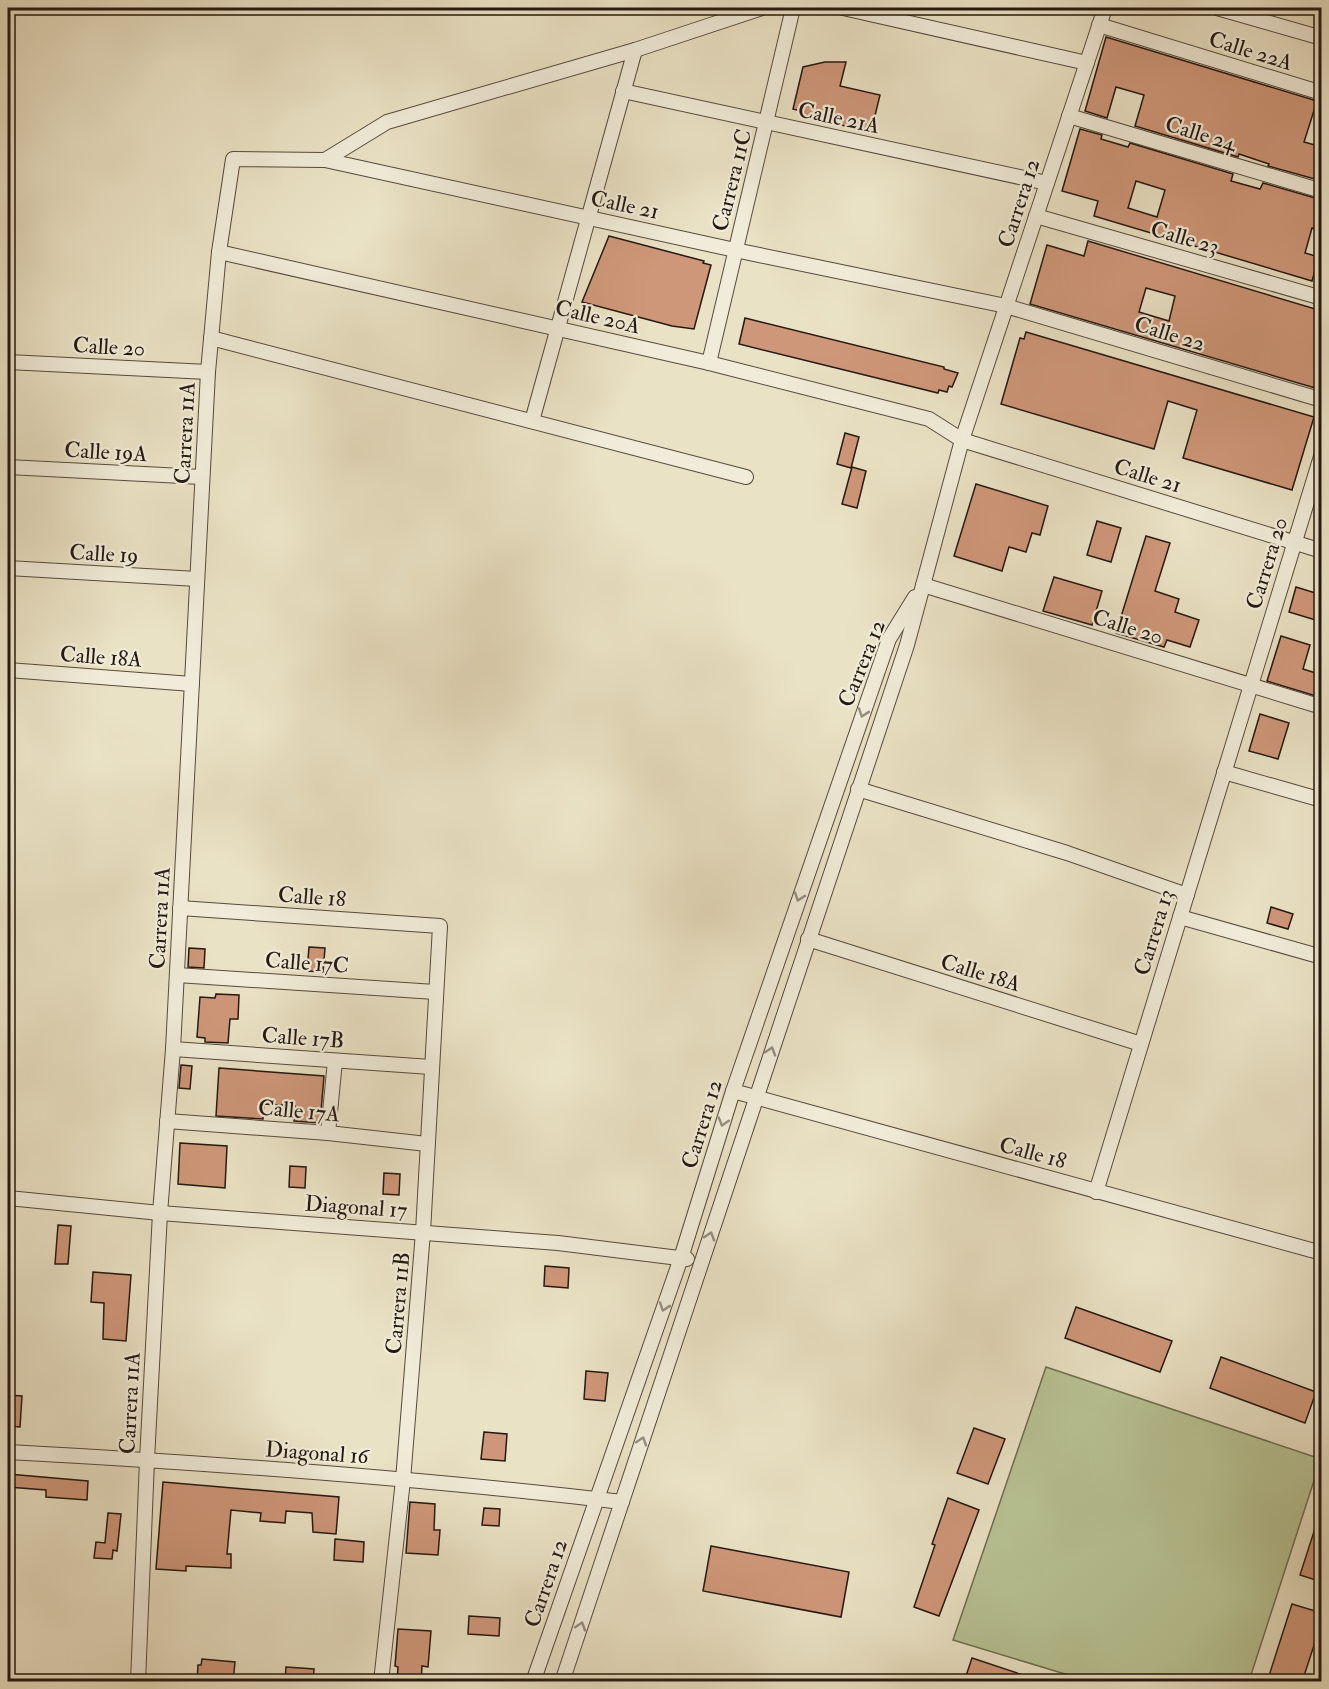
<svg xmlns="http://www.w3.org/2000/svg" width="1329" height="1689" font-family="'IM FELL Double Pica',serif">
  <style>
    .green { fill: #b8c394; stroke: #6e6e52; stroke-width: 1.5 }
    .building { fill: #cf9779; stroke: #241811; stroke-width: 1.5; fill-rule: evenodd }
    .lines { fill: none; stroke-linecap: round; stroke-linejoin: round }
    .street-casing { stroke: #564a3e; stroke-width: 16 }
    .street { stroke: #f1ecd9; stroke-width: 14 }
    .oneway { stroke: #958d7f }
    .labels { text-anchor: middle; stroke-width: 4.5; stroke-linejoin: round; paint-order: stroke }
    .street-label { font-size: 22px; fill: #241811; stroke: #f1ecd9 }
  </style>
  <rect width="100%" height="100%" fill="#eae2c5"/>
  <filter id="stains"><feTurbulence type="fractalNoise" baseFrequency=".00333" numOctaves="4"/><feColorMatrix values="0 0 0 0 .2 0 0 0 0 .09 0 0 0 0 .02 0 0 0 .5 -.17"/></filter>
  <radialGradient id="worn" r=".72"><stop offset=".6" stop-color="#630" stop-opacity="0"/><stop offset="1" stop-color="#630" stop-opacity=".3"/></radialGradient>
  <polygon class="green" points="1046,1367 1321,1459 1249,1681 1088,1681 953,1640"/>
  <g class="building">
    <polygon points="1106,37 1317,101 1304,142 1322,147 1322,181 1268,166 1269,164 1239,154 1238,157 1135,126 1144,95 1116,87 1107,118 1085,111"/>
    <polygon points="825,62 846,62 840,86 880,95 871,132 803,116 804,112 793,109 803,67"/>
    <path d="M1080 129 1102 135 1101 139 1128 147 1130 143 1233 174 1231 181 1260 189 1263 183 1322 200V231L1312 228 1305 253 1319 257 1312 281 1094 216 1098 201 1062 191ZM1136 181 1165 190 1157 217 1128 208Z"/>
    <polygon points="609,236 704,261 703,263 711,265 694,329 672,326 582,302"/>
    <path d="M1088 241 1322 311V390L1030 304 1047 245 1084 256ZM1146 288 1175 296 1169 321 1139 312Z"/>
    <polygon points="745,318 944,367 944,369 958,373 952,387 949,386 947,392 939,390 938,393 739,344"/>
    <polygon points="1026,332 1314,417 1292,490 1183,458 1197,410 1168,401 1154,449 1001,404 1020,338 1024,339"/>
    <polygon points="845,433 859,437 851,468 837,464"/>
    <polygon points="852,467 866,471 857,508 842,504"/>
    <polygon points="976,484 1048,506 1040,535 1032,533 1026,552 1009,547 1002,571 954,556"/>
    <polygon points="1097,521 1121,528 1111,562 1087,555"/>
    <polygon points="1146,536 1170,543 1155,591 1179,599 1175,612 1199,620 1190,647 1167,640 1164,647 1116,633"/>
    <polygon points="1054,577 1102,591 1092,625 1043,611"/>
    <polygon points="1296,587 1322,595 1322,622 1289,612"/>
    <polygon points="1281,636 1310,645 1303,669 1322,675 1316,696 1267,681"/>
    <polygon points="1260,714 1289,723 1278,759 1249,751"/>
    <polygon points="1271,907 1293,914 1288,929 1267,923"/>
    <polygon points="309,947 325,948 323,972 307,971"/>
    <polygon points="189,948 205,949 204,968 188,967"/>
    <polygon points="216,994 239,995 238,1019 230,1019 228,1043 205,1042 205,1038 197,1037 200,997 215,998"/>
    <polygon points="181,1065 192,1066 190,1089 179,1088"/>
    <polygon points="219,1068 324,1076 320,1123 294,1121 295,1106 264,1104 263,1119 216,1116"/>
    <polygon points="180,1143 227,1146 225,1188 178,1184"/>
    <polygon points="290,1166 306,1167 305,1188 289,1187"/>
    <polygon points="384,1173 400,1174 399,1195 383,1194"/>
    <polygon points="58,1225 71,1226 68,1264 55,1264"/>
    <polygon points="545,1266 569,1268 568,1288 544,1286"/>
    <polygon points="93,1272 131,1275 126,1341 103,1339 104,1303 91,1302"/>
    <polygon points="1076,1307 1172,1341 1160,1372 1065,1338"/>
    <polygon points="1221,1357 1316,1392 1305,1423 1210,1388"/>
    <polygon points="586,1371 608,1373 605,1401 584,1399"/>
    <polygon points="8,1395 22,1396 20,1427 8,1426"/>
    <polygon points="974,1428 1005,1439 988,1484 957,1473"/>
    <polygon points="484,1432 507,1434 505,1461 481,1459"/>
    <polygon points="8,1474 88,1481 87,1500 46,1497 46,1490 8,1487"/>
    <polygon points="163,1482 339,1497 336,1534 313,1532 312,1513 286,1511 285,1523 260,1521 261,1513 231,1510 227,1554 231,1554 231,1568 186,1566 186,1571 156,1569"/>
    <polygon points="948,1498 979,1510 939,1616 914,1607 935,1545 932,1544"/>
    <polygon points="410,1502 435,1504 434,1530 440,1530 438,1555 406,1553"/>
    <polygon points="484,1508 500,1509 499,1526 482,1525"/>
    <polygon points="108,1513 121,1514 117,1551 113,1550 112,1559 94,1558 96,1542 105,1543"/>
    <polygon points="1319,1516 1322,1516 1322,1582 1300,1575"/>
    <polygon points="335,1539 364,1542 363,1562 334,1560"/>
    <polygon points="711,1546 849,1572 841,1617 703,1591"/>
    <polygon points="1292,1604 1322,1613 1322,1621 1302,1682 1267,1682"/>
    <polygon points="469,1616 500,1618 499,1636 468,1634"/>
    <polygon points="398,1629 431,1631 428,1667 422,1666 421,1682 397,1682 398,1667 395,1666"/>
    <polygon points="972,1658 1035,1679 1035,1682 964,1682"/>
    <polygon points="202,1659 235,1662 233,1682 197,1682 198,1665 201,1665"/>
    <polygon points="286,1667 314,1669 313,1682 285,1682"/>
  </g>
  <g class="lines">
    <defs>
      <g id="street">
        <polyline points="843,8 1087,63"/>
        <polyline points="1217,8 1322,38"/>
        <polyline points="1099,25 1322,93"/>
        <polyline points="623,91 1047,183"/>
        <polyline points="1069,116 1322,191"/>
        <polyline points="325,160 387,122 635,50 762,8"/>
        <polyline points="1036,216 1322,298"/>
        <polyline points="219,252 709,363 929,419 962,440 1322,551"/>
        <polyline points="211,338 746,477"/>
        <polyline points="8,362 208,372"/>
        <polyline points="709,363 793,8"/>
        <polyline points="532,421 635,50"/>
        <polyline points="8,467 202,477"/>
        <polyline points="8,568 197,579"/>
        <polyline points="923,585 1322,707"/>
        <polyline points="8,670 192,684"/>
        <polyline points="1224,772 1322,800"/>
        <polyline points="858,789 1067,853 1187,895"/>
        <polyline points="180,908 440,926 423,1232 403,1480 381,1682"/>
        <polyline points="1180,917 1322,957"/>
        <polyline points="808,939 1141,1044"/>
        <polyline points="177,975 435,992"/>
        <polyline points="173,1049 431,1067"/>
        <polyline points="733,1091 1322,1253"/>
        <polyline points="167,1121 328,1133 427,1144"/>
        <polyline points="328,1133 335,1061"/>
        <polyline points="1096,1192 1322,453"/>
        <polyline points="8,1198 160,1213 558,1243 687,1259"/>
        <path d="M8 1452C213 1463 418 1478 622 1502"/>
        <polyline points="138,1682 147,1460 160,1213 173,1049 208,372 219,252 233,159 325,160 735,250 1006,306 1322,400"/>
        <polyline points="533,1682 681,1258 733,1091 889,639 915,597"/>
        <polyline points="562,1682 907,645 962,440 1105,8"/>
      </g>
    </defs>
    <use href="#street" class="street-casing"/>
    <use href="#street" class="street"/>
  </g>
  <defs><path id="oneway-chevron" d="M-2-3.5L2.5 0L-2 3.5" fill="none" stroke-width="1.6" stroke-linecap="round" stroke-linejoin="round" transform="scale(1.5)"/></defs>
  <g class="oneway">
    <use href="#oneway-chevron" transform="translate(863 713) rotate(109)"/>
    <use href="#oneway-chevron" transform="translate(799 897) rotate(109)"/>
    <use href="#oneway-chevron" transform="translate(771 1051) rotate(-72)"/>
    <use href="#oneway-chevron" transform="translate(723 1122) rotate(107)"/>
    <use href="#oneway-chevron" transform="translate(710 1236) rotate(-72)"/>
    <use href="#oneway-chevron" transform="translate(664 1307) rotate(109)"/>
    <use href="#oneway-chevron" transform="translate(642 1441) rotate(-72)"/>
    <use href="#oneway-chevron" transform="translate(581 1626) rotate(-72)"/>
  </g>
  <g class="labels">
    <g class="street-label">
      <text transform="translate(1251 50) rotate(17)" y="8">Calle 22A</text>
      <text transform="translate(839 117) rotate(12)" y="8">Calle 21A</text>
      <text transform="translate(1201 133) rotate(17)" y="8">Calle 24</text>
      <text transform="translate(731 180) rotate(-76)" y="8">Carrera 11C</text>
      <text transform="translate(1018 203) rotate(-72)" y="8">Carrera 12</text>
      <text transform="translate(625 204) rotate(12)" y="8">Calle 21</text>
      <text transform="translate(1185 237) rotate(16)" y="8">Calle 23</text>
      <text transform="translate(598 316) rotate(13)" y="8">Calle 20A</text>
      <text transform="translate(1170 333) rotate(17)" y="8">Calle 22</text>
      <text transform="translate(109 346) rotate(3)" y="8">Calle 20</text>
      <text transform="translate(184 433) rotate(-87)" y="8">Carrera 11A</text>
      <text transform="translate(106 451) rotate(3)" y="8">Calle 19A</text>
      <text transform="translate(1148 475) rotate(17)" y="8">Calle 21</text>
      <text transform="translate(104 553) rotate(3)" y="8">Calle 19</text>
      <text transform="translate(1266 563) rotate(-73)" y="8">Carrera 20</text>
      <text transform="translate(1128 626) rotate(17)" y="8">Calle 20</text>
      <text transform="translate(101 656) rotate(4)" y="8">Calle 18A</text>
      <text transform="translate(861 663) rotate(-68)" y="8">Carrera 12</text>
      <text transform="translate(312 896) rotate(4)" y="8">Calle 18</text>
      <text transform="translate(159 918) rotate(-87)" y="8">Carrera 11A</text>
      <text transform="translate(1153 932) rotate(-73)" y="8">Carrera 13</text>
      <text transform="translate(307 962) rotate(4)" y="8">Calle 17C</text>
      <text transform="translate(981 972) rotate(17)" y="8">Calle 18A</text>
      <text transform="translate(303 1037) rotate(4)" y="8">Calle 17B</text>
      <text transform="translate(299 1110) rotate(5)" y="8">Calle 17A</text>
      <text transform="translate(701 1124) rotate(-73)" y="8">Carrera 12</text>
      <text transform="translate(1033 1152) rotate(15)" y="8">Calle 18</text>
      <text transform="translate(356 1206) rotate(4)" y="8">Diagonal 17</text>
      <text transform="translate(397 1303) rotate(-85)" y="8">Carrera 11B</text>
      <text transform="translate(129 1403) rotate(-87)" y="8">Carrera 11A</text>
      <text transform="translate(317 1452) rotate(4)" y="8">Diagonal 16</text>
      <text transform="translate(545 1583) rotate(-71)" y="8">Carrera 12</text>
    </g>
  </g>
  <rect width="1329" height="1689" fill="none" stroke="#eae2c5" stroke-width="30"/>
  <rect x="9" y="9" width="1311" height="1671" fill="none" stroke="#241811" stroke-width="3"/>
  <rect x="15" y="15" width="1299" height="1659" fill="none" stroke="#241811" stroke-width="1.5"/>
  <rect width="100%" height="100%" filter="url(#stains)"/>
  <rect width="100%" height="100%" fill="url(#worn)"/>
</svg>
